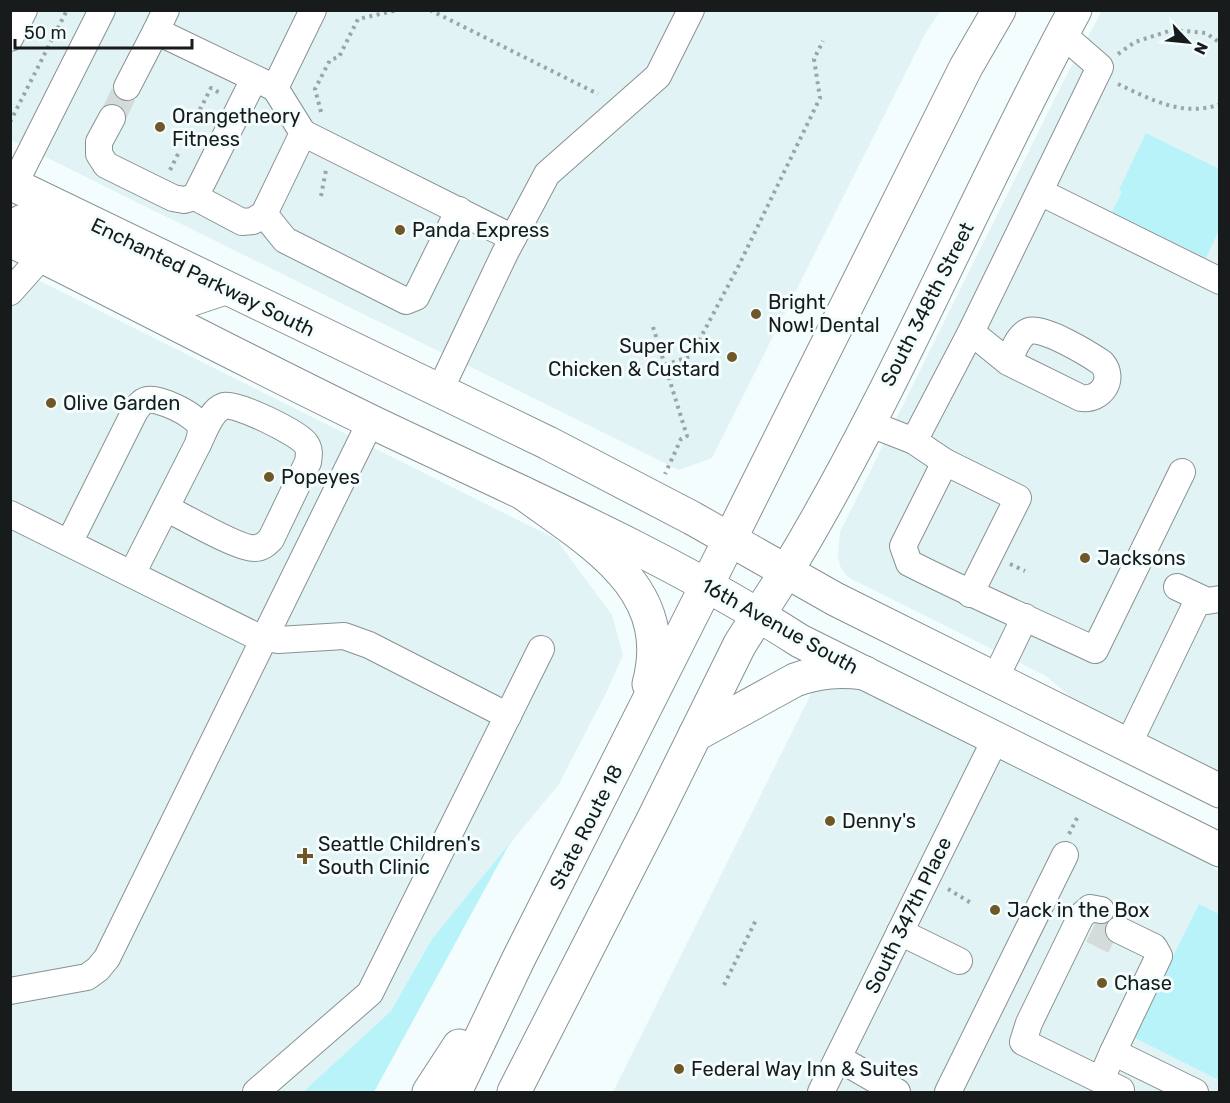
<svg xmlns="http://www.w3.org/2000/svg" width="1230" height="1103" font-family="Rubik,sans-serif">
  <style>
    .built { fill: #e1f3f5 }
    .green { fill: #b8f3f9 }
    .lines { fill: none; stroke-linecap: round; stroke-linejoin: round }
    .minor-tunnel { stroke: #d3dbdb; stroke-width: 26; stroke-dasharray: 26 13; stroke-linecap: butt }
    .minor-casing { stroke: #899191; stroke-width: 28 }
    .major-casing { stroke: #899191; stroke-width: 35 }
    .highway-casing { stroke: #899191; stroke-width: 35 }
    .path { stroke: #9da4a4; stroke-width: 4; stroke-dasharray: 3 4.5; stroke-linecap: butt }
    .minor { stroke: #fff; stroke-width: 26 }
    .major { stroke: #fff; stroke-width: 33 }
    .highway { stroke: #fff; stroke-width: 33 }
    .poi-dot { fill: #705728; stroke: #f4fdfd; stroke-width: 2 }
    .labels { text-anchor: middle; stroke-width: 6; stroke-linejoin: round; paint-order: stroke }
    .poi-label { font-size: 20px; fill: #181b1b; stroke: #f4fdfd; text-anchor: start }
    .street-label { font-size: 20px; fill: #181b1b; stroke: #f4fdfd }
  </style>
  <rect width="100%" height="100%" fill="#f4fdfd"/>
  <g class="built">
    <polygon points="10,11 941,11 926,32 712,458 679,470 11,140"/>
    <polygon points="1102,11 1219,11 1219,775 1080,705 1046,676 851,579 845,574 840,566 838,556 840,532 1066,76"/>
    <polygon points="10,266 556,539 612,615 623,655 607,691 559,784 432,939 391,1011 303,1092 11,1092"/>
    <polygon points="858,687 1190,846 1219,872 1219,1092 613,1092 814,688"/>
  </g>
  <g class="green">
    <polygon points="1146,133 1219,169 1219,230 1206,258 1112,212 1122,192 1119,190"/>
    <polygon points="510,843 374,1092 303,1092 391,1011 432,939"/>
    <polygon points="1199,904 1219,914 1219,1080 1133,1037"/>
  </g>
  <g class="lines">
    <g class="minor-tunnel">
      <polyline points="112,118 127,87"/>
      <polyline points="1092,930 1114,941"/>
    </g>
    <defs>
      <g id="minor">
        <polyline points="166,10 156,31 275,88 313,10"/>
        <polyline points="10,38 24,10"/>
        <polyline points="254,79 195,197 242,222 253,221 264,214 303,133 275,88"/>
        <polyline points="127,87 156,31"/>
        <polyline points="112,118 99,142 99,154 106,165 173,198 184,200 195,197"/>
        <polyline points="303,133 513,238"/>
        <polyline points="14,185 102,10"/>
        <polyline points="1040,192 1220,281"/>
        <polyline points="264,214 285,240 406,301 416,297 459,210"/>
        <polyline points="10,292 42,256"/>
        <path d="M971 332 1008 362 1081 398C1101 401 1116 379 1102 363 1089 354 1043 326 1029 331 1018 335 1013 352 1008 362"/>
        <polyline points="440,390 505,253 547,174 658,76 691,10"/>
        <polyline points="868,423 914,441 971,332 1100,67 1062,34"/>
        <path d="M914 441 945 462 903 546 909 563C970 594 1033 621 1095 650L1182 472"/>
        <polyline points="945,462 1018,498 970,594"/>
        <path d="M166 508C182 516 241 550 255 548 262 548 266 544 271 539L308 462C309 455 310 450 306 444 299 433 235 402 224 406 211 410 204 432 198 444"/>
        <polyline points="10,514 256,636 278,640 344,636 369,645 508,716"/>
        <path d="M69 543 134 413C137 408 140 402 147 400 158 397 195 414 200 426 202 432 200 437 198 444L132 574"/>
        <polyline points="1177,587 1207,601 1220,599"/>
        <polyline points="995,679 1025,617"/>
        <polyline points="1128,745 1199,598"/>
        <polyline points="1101,910 1090,908 1081,916 1029,1023 1023,1042 1121,1090 1120,1092"/>
        <polyline points="900,932 959,961"/>
        <polyline points="10,991 87,977 98,969 107,958 371,421"/>
        <polyline points="1113,1052 1159,956 1154,947 1119,930"/>
        <polyline points="838,1058 897,1092"/>
        <polyline points="1106,1068 1113,1052 1195,1092"/>
        <polyline points="256,1092 370,993 541,649"/>
        <polyline points="821,1092 996,738"/>
        <polyline points="948,1092 1065,855"/>
      </g>
      <g id="major">
        <polyline points="10,183 548,443 692,518 835,599 1220,791"/>
        <polyline points="10,228 23,221 117,268 192,299 225,288"/>
        <path d="M10 240C131 300 250 363 372 422 516 491 665 554 800 641L1220 850"/>
        <polyline points="730,539 966,67 999,10"/>
        <path d="M786 572C895 392 975 195 1075 10"/>
      </g>
      <g id="highway">
        <path d="M523 493C589 542 675 587 649 684"/>
        <path d="M695 735 795 680C819 671 840 670 865 673"/>
        <polyline points="429,1092 459,1046"/>
        <polyline points="455,1092 518,960 730,539"/>
        <polyline points="514,1092 653,820 740,644 786,572"/>
      </g>
    </defs>
    <use href="#minor" class="minor-casing"/>
    <use href="#major" class="major-casing"/>
    <use href="#highway" class="highway-casing"/>
    <g class="path">
      <polyline points="430,10 598,94"/>
      <polyline points="1118,54 1135,42 1172,30 1206,33 1220,43"/>
      <path d="M1118 84C1150 99 1184 118 1220 104"/>
      <polyline points="321,112 315,89 330,60 339,57 358,19 398,10"/>
      <polyline points="10,122 67,10"/>
      <polyline points="193,123 211,88 220,93"/>
      <polyline points="170,170 179,152"/>
      <polyline points="321,196 326,170"/>
      <polyline points="653,327 687,436 681,439 665,474"/>
      <polyline points="665,365 691,356 739,265 820,98 814,59 823,41"/>
      <polyline points="1010,564 1025,571"/>
      <polyline points="1069,834 1078,816"/>
      <polyline points="948,889 971,903"/>
      <polyline points="724,985 756,920"/>
    </g>
    <use href="#minor" class="minor"/>
    <use href="#major" class="major"/>
    <use href="#highway" class="highway"/>
  </g>
  <g class="poi-dot">
    <circle cx="160" cy="127" r="6"/>
    <circle cx="400" cy="230" r="6"/>
    <circle cx="756" cy="314" r="6"/>
    <circle cx="732" cy="357" r="6"/>
    <circle cx="51" cy="403" r="6"/>
    <circle cx="269" cy="477" r="6"/>
    <circle cx="1085" cy="558" r="6"/>
    <circle cx="830" cy="821" r="6"/>
    <path d="M302 847h6v6h6v6h-6v6h-6v-6h-6v-6h6z"/>
    <circle cx="995" cy="910" r="6"/>
    <circle cx="1102" cy="983" r="6"/>
    <circle cx="679" cy="1069" r="6"/>
  </g>
  <g class="labels">
    <g class="poi-label">
      <text x="172" y="123">Orangetheory<tspan x="172" dy="23">Fitness</tspan></text>
      <text x="412" y="237">Panda Express</text>
      <text x="768" y="309">Bright<tspan x="768" dy="23">Now! Dental</tspan></text>
      <text x="720" y="353" text-anchor="end">Super Chix<tspan x="720" dy="23">Chicken &amp; Custard</tspan></text>
      <text x="63" y="410">Olive Garden</text>
      <text x="281" y="484">Popeyes</text>
      <text x="1097" y="565">Jacksons</text>
      <text x="842" y="828">Denny's</text>
      <text x="318" y="851">Seattle Children's<tspan x="318" dy="23">South Clinic</tspan></text>
      <text x="1007" y="917">Jack in the Box</text>
      <text x="1114" y="990">Chase</text>
      <text x="691" y="1076">Federal Way Inn &amp; Suites</text>
    </g>
    <g class="street-label">
      <text transform="translate(203 277) rotate(26)" y="7">Enchanted Parkway South</text>
      <text transform="translate(927 304) rotate(-63)" y="7">South 348th Street</text>
      <text transform="translate(780 626) rotate(29)" y="7">16th Avenue South</text>
      <text transform="translate(586 827) rotate(-63)" y="7">State Route 18</text>
      <text transform="translate(908 915) rotate(-64)" y="7">South 347th Place</text>
    </g>
  </g>
  <rect width="1230" height="1103" fill="none" stroke="#181b1b" stroke-width="24"/>
  <g transform="translate(1188 42) rotate(116)" stroke="#f4fdfd" stroke-width="4.5" paint-order="stroke">
  <path d="M0-4.5L10 22L0 15L-10 22Z" fill="#181b1b"/>
  <text y="-9" font-size="16" font-weight="bold" text-anchor="middle" fill="#181b1b">N</text>
  </g>
  <path d="M15 39v9h177v-9" fill="none" stroke="#181b1b" stroke-width="3"/>
  <text x="24" y="39" font-size="18" fill="#181b1b" stroke="#f4fdfd" stroke-width="4.5" paint-order="stroke">50 m</text>
</svg>
